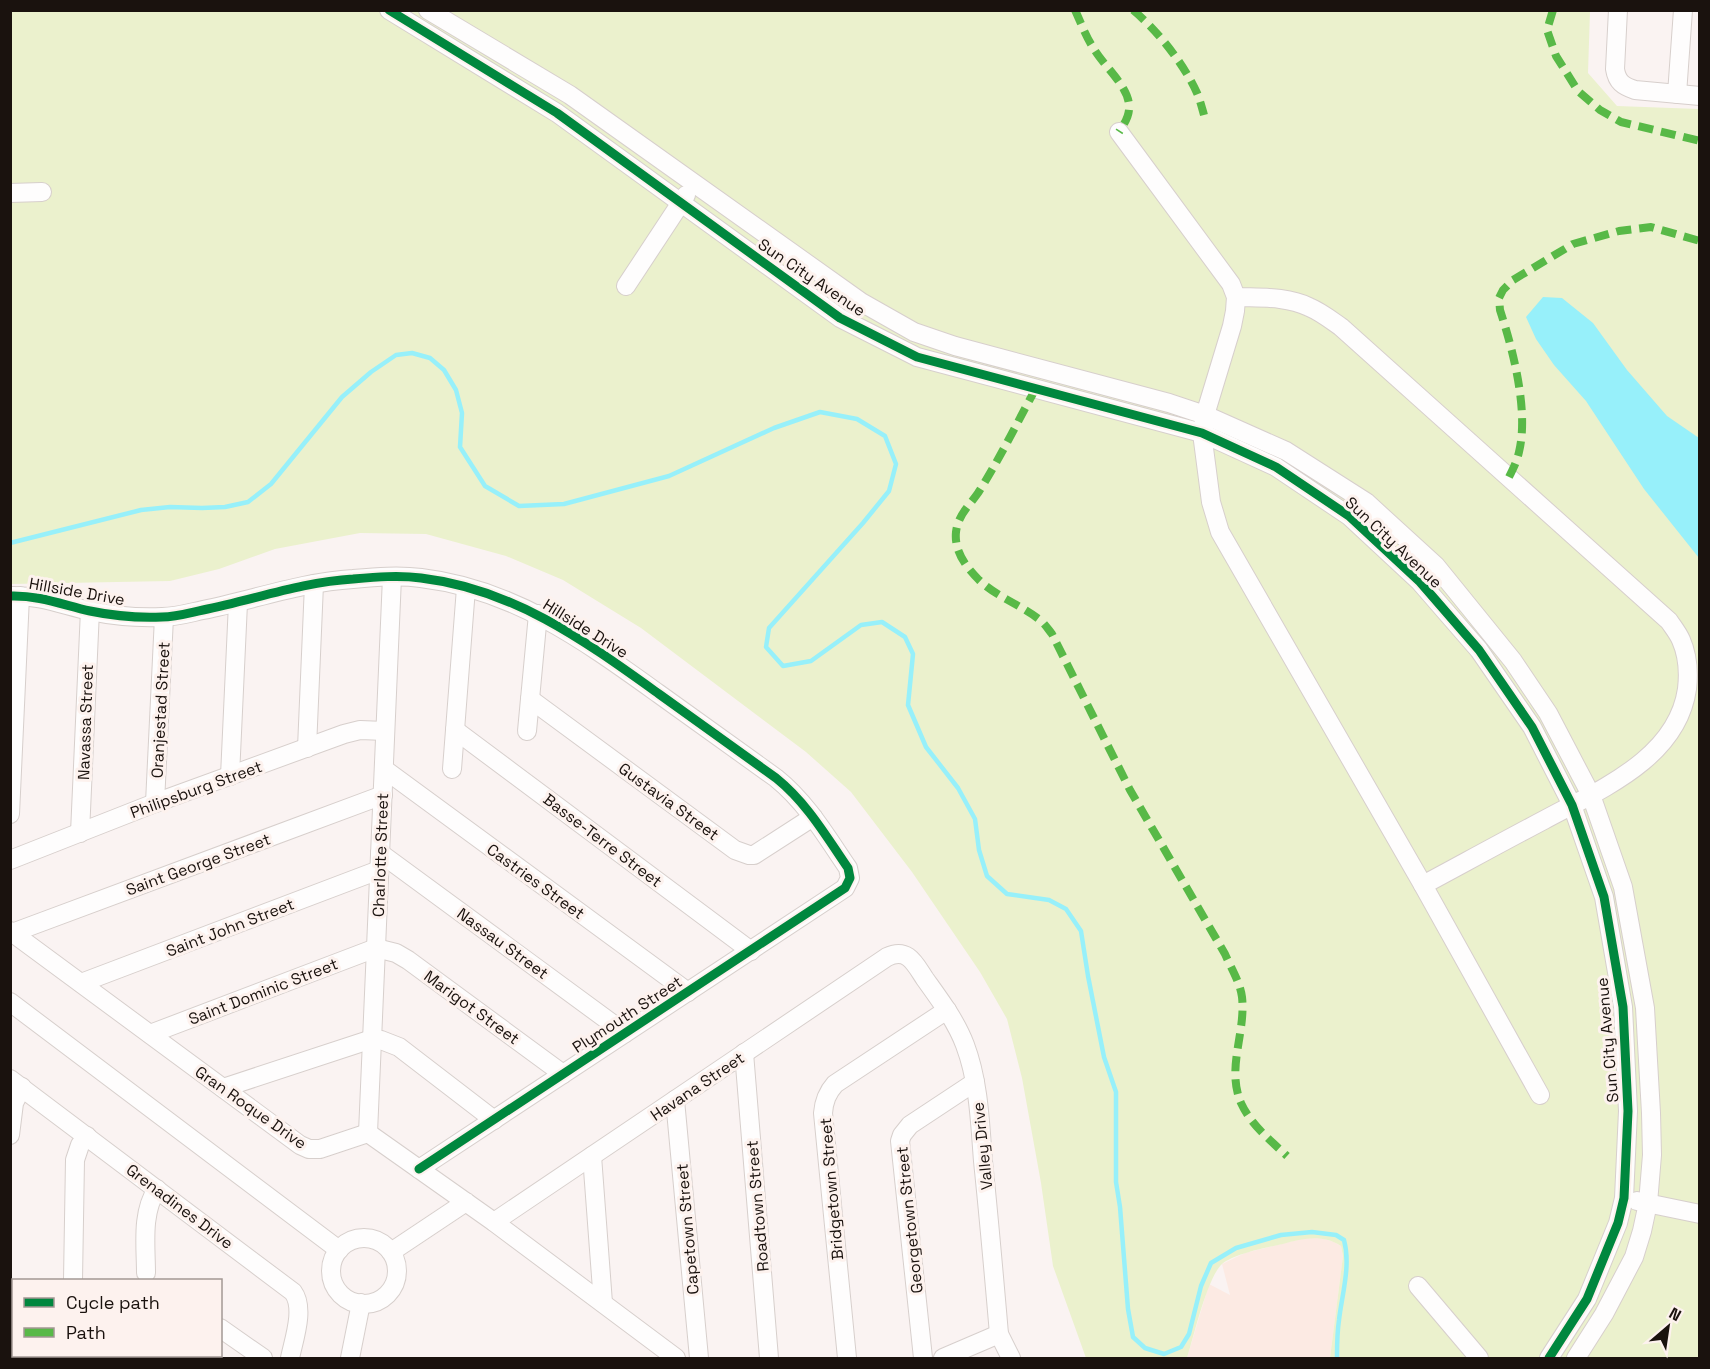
<svg xmlns="http://www.w3.org/2000/svg" width="1710" height="1369" font-family="'Space Grotesk',sans-serif">
  <style>
    .built { fill: #fceae3 }
    .green { fill: #ebf1cd }
    .water { fill: #97f0fa }
    .lines { fill: none; stroke-linecap: round; stroke-linejoin: round }
    .stream { stroke: #97f0fa; stroke-width: 4.5 }
    .minor-casing { stroke: #d7cfcc; stroke-width: 20 }
    .minor { stroke: #fefdfd; stroke-width: 18 }
    .quiet { stroke: #58b947; stroke-width: 8; stroke-dasharray: 15 8; stroke-linecap: butt }
    .cycleway-casing { stroke: #fdf2ee; stroke-width: 13 }
    .cycleway { stroke: #00873e; stroke-width: 9 }
    .labels { text-anchor: middle; stroke-width: 6; stroke-linejoin: round; paint-order: stroke }
    .street-label { font-size: 16px; fill: #1a120e; stroke: #fdf2ee }
  </style>
  <rect width="100%" height="100%" fill="#faf3f2"/>
  <polygon class="built" points="1305,1238 1321,1238 1334,1242 1341,1246 1343,1256 1330,1358 1187,1358 1209,1284 1230,1295 1222,1264 1245,1253"/>
  <path class="green" d="M10 11H1590L1588 73 1617 106 1699 109V1358H1330L1343 1256 1341 1246C1323 1234 1303 1238 1283 1244 1268 1247 1234 1254 1222 1264 1207 1278 1194 1336 1187 1358H1086L1053 1266 1041 1183 1022 1078 1007 1019 980 972 912 872 851 792 806 752 641 628 563 580 506 556 426 534 360 533 275 549 219 569 170 581 11 584Z"/>
  <polygon class="water" points="1543,297 1562,298 1593,323 1627,370 1667,416 1699,438 1699,558 1644,489 1586,401 1554,365 1536,339 1526,317"/>
  <g class="lines">
    <path class="stream" d="M10 543 141 510 170 507 202 508 225 507 248 502 271 484 342 397 371 372 396 355 412 353 430 358 444 370 456 390 462 413 460 447 485 486 519 506 564 504 669 476 774 428 820 412 857 419 885 436 896 464 889 491 863 523 769 628 766 647 783 666 811 661 861 625 882 622 905 637 913 654 908 705 926 747 958 788 975 819 979 850 987 876 1007 894 1049 900 1066 909 1081 931 1088 976 1104 1057 1116 1092V1182L1120 1207 1128 1309 1133 1337 1145 1348 1164 1354 1181 1347 1189 1334 1201 1286 1211 1263 1236 1248 1281 1235 1312 1232 1336 1235 1344 1240C1351 1266 1342 1294 1339 1320 1337 1333 1337 1346 1337 1358"/>
    <defs>
      <g id="minor">
        <polyline points="389,10 557,113 840,318 917,357 1202,433 1276,467 1349,516 1420,582 1479,650 1532,727 1572,805 1604,897 1623,1007 1628,1111 1624,1198 1618,1223 1587,1299 1549,1358"/>
        <polyline points="428,10 570,95 861,302 914,332 955,346 1169,403 1205,415 1286,451 1366,502 1436,566 1513,661 1548,713 1591,795 1623,887 1645,1008 1651,1113 1652,1155 1648,1203 1642,1231 1634,1257 1604,1314 1576,1358"/>
        <path d="M1618 10 1615 69C1617 82 1623 86 1635 90L1700 96"/>
        <polyline points="1677,94 1683,10"/>
        <polyline points="1119,132 1231,284 1236,297 1235,311 1232,326 1205,415 1202,433 1211,502 1220,532 1423,885 1540,1095"/>
        <polyline points="10,193 42,192"/>
        <polyline points="626,286 686,195"/>
        <path d="M1236 297C1260 298 1287 296 1309 307 1321 312 1331 320 1341 327L1669 621C1673 627 1678 633 1681 640 1688 656 1689 672 1687 689 1677 759 1599 790 1544 820 1504 841 1464 863 1423 885"/>
        <path d="M10 596C39 595 63 605 90 611 114 616 139 618 162 617 176 617 189 613 203 610 253 600 302 582 353 579 376 577 399 575 421 578 514 589 585 641 659 694 698 722 737 750 776 778 807 803 826 836 848 868L850 878 845 888 419 1169"/>
        <polyline points="530,699 735,850 749,855 754,855 813,817"/>
        <polyline points="455,730 751,951"/>
        <polyline points="527,731 538,614"/>
        <polyline points="307,748 314,584"/>
        <polyline points="384,769 688,992"/>
        <polyline points="452,769 466,588"/>
        <polyline points="230,776 238,603"/>
        <polyline points="155,803 164,617"/>
        <polyline points="10,814 20,596"/>
        <polyline points="80,833 90,610"/>
        <polyline points="380,853 625,1033"/>
        <polyline points="10,860 155,803 344,734 360,730 385,731"/>
        <polyline points="10,931 300,1145 309,1149 320,1149 368,1133"/>
        <polyline points="12,933 383,795"/>
        <polyline points="81,983 379,870"/>
        <polyline points="10,1002 339,1250"/>
        <polyline points="150,1034 376,948 396,953 408,960 563,1074"/>
        <polyline points="744,1053 769,1358"/>
        <path d="M10 1079 293 1292C305 1308 294 1339 290 1358"/>
        <polyline points="223,1088 372,1039 381,1040 399,1047 494,1120"/>
        <polyline points="675,1100 699,1358"/>
        <polyline points="368,1133 392,577"/>
        <polyline points="368,1133 494,1222 676,1358"/>
        <polyline points="10,1135 14,1103 22,1087"/>
        <polyline points="592,1156 603,1303"/>
        <polyline points="1637,1201 1700,1214"/>
        <path d="M494 1222 887 957C908 947 915 964 925 979 940 1000 956 1021 965 1045 979 1082 980 1123 983 1161 989 1219 994 1276 999 1334L1011 1358"/>
        <circle cx="364" cy="1271" r="33"/>
        <polyline points="391,1252 466,1202"/>
        <path d="M146 1273C146 1246 141 1213 157 1189"/>
        <polyline points="73,1280 75,1160 80,1145 87,1136"/>
        <polyline points="1418,1286 1479,1358"/>
        <polyline points="220,1328 263,1358"/>
        <polyline points="10,1337 14,1341"/>
        <polyline points="25,1356 29,1358"/>
        <polyline points="137,1356 141,1358"/>
        <polyline points="350,1358 361,1303"/>
        <path d="M847 1358 823 1113C824 1101 827 1093 835 1084L947 1010"/>
        <polyline points="923,1358 900,1141 902,1135 910,1125 975,1082"/>
        <polyline points="943,1358 999,1334"/>
      </g>
    </defs>
    <use href="#minor" class="minor-casing"/>
    <use href="#minor" class="minor"/>
    <g class="quiet">
      <path d="M1075 10C1081 23 1086 37 1094 49 1104 66 1128 86 1129 105 1130 116 1124 124 1119 132"/>
      <path d="M1133 10C1157 30 1184 64 1197 93 1200 100 1202 108 1204 115"/>
      <polyline points="1553,10 1547,30 1556,56 1578,91 1600,110 1621,122 1700,141"/>
      <path d="M1036 388C1017 423 999 460 978 493 969 506 958 515 956 532 954 551 966 567 979 580 997 597 1021 605 1040 620 1045 624 1048 629 1052 634L1130 790 1225 954C1231 968 1240 982 1242 997 1246 1033 1226 1068 1241 1103 1251 1125 1270 1140 1287 1156"/>
      <path d="M1509 477C1513 469 1517 461 1519 452 1529 411 1513 350 1500 310L1499 298 1503 290 1513 280 1573 244 1619 231 1651 227 1700 241"/>
    </g>
    <defs>
      <g id="cycleway">
        <polyline points="389,10 557,113 840,318 917,357 1202,433 1276,467 1349,516 1420,582 1479,650 1532,727 1572,805 1604,897 1623,1007 1628,1111 1624,1198 1618,1223 1587,1299 1549,1358"/>
        <path d="M10 596C39 595 63 605 90 611 114 616 139 618 162 617 176 617 189 613 203 610 253 600 302 582 353 579 376 577 399 575 421 578 514 589 585 641 659 694 698 722 737 750 776 778 807 803 826 836 848 868L850 878 845 888 419 1169"/>
      </g>
    </defs>
    <use href="#cycleway" class="cycleway-casing"/>
    <use href="#cycleway" class="cycleway"/>
  </g>
  <g class="labels">
    <g class="street-label">
      <text transform="translate(812 277) rotate(34)" y="6">Sun City Avenue</text>
      <text transform="translate(1394 542) rotate(43)" y="6">Sun City Avenue</text>
      <text transform="translate(77 591) rotate(10)" y="6">Hillside Drive</text>
      <text transform="translate(586 628) rotate(32)" y="6">Hillside Drive</text>
      <text transform="translate(160 710) rotate(-87)" y="6">Oranjestad Street</text>
      <text transform="translate(85 722) rotate(-88)" y="6">Navassa Street</text>
      <text transform="translate(196 789) rotate(-20)" y="6">Philipsburg Street</text>
      <text transform="translate(669 801) rotate(36)" y="6">Gustavia Street</text>
      <text transform="translate(603 840) rotate(37)" y="6">Basse-Terre Street</text>
      <text transform="translate(380 855) rotate(-88)" y="6">Charlotte Street</text>
      <text transform="translate(198 864) rotate(-20)" y="6">Saint George Street</text>
      <text transform="translate(536 881) rotate(36)" y="6">Castries Street</text>
      <text transform="translate(230 927) rotate(-21)" y="6">Saint John Street</text>
      <text transform="translate(503 943) rotate(36)" y="6">Nassau Street</text>
      <text transform="translate(263 991) rotate(-21)" y="6">Saint Dominic Street</text>
      <text transform="translate(472 1007) rotate(36)" y="6">Marigot Street</text>
      <text transform="translate(627 1014) rotate(-33)" y="6">Plymouth Street</text>
      <text transform="translate(1607 1040) rotate(-95)" y="6">Sun City Avenue</text>
      <text transform="translate(697 1086) rotate(-34)" y="6">Havana Street</text>
      <text transform="translate(251 1107) rotate(35)" y="6">Gran Roque Drive</text>
      <text transform="translate(982 1146) rotate(-96)" y="6">Valley Drive</text>
      <text transform="translate(831 1189) rotate(-95)" y="6">Bridgetown Street</text>
      <text transform="translate(180 1206) rotate(37)" y="6">Grenadines Drive</text>
      <text transform="translate(757 1206) rotate(-95)" y="6">Roadtown Street</text>
      <text transform="translate(909 1220) rotate(-96)" y="6">Georgetown Street</text>
      <text transform="translate(687 1229) rotate(-95)" y="6">Capetown Street</text>
    </g>
  </g>
  <rect width="1710" height="1369" fill="none" stroke="#1a120e" stroke-width="24"/>
  <rect x="12" y="1279" width="210" height="78" fill="#fdf2ee" stroke="#a29894" stroke-width="1.5"/>
  <rect x="24" y="1298" width="30" height="9" fill="#00873e" stroke="#a29894" stroke-width="1.5"/>
  <text x="66" y="1309" font-size="18" fill="#1a120e">Cycle path</text>
  <rect x="24" y="1328" width="30" height="9" fill="#58b947" stroke="#a29894" stroke-width="1.5"/>
  <text x="66" y="1339" font-size="18" fill="#1a120e">Path</text>
  <g transform="translate(1668 1327) rotate(29)" stroke="#fdf2ee" stroke-width="4.5" paint-order="stroke">
  <path d="M0-4.5L10 22L0 15L-10 22Z" fill="#1a120e"/>
  <text y="-9" font-size="16" font-weight="bold" text-anchor="middle" fill="#1a120e">N</text>
  </g>
</svg>
